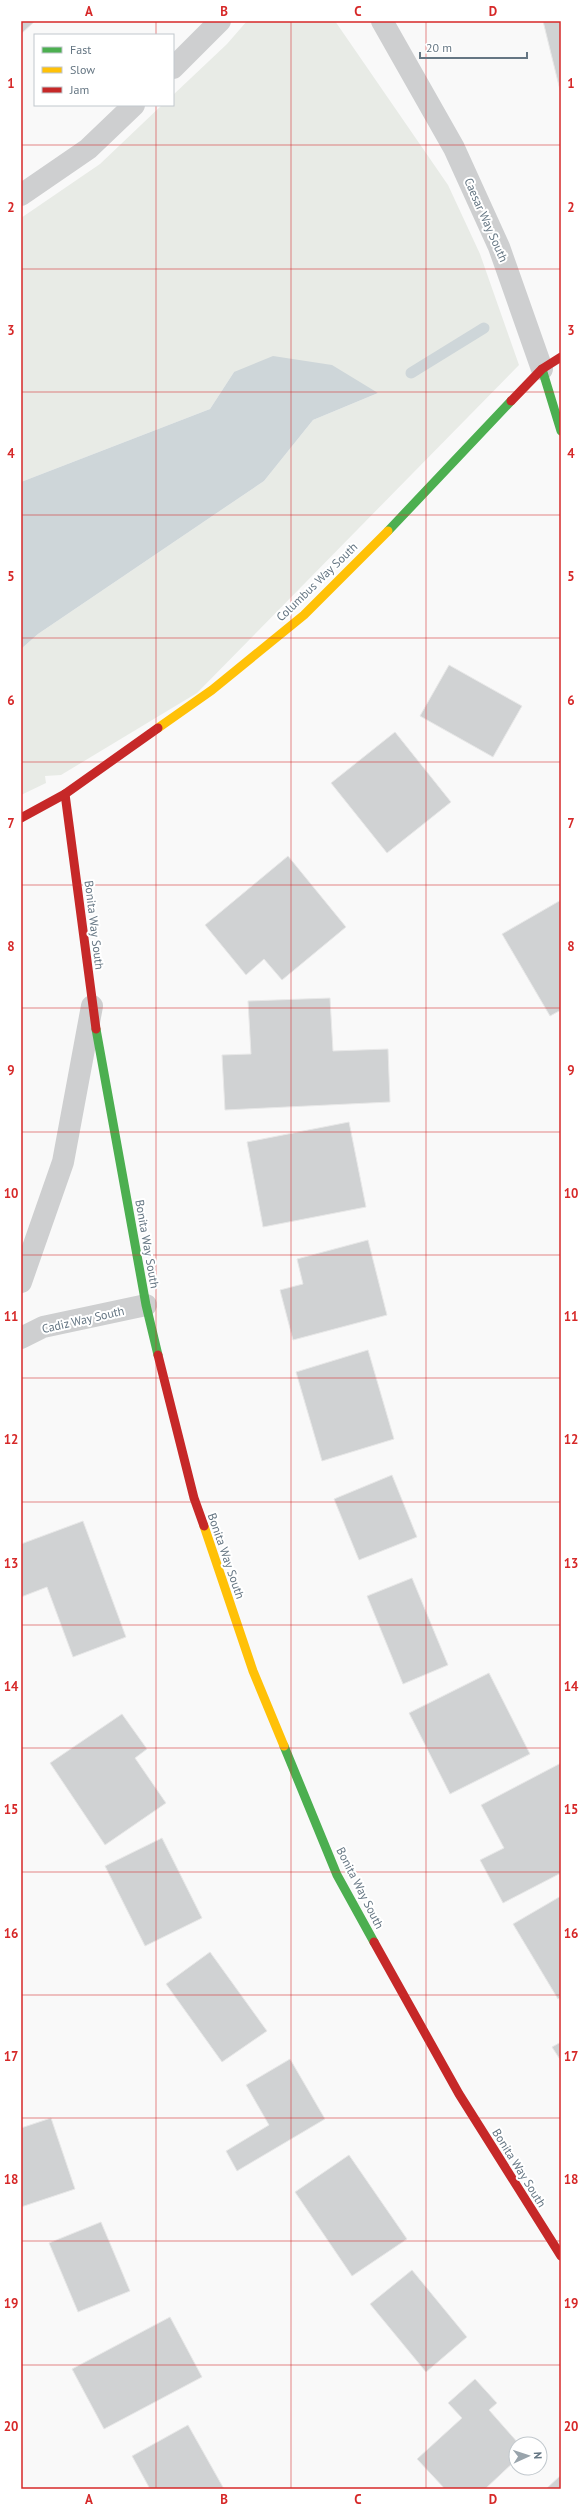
<svg xmlns="http://www.w3.org/2000/svg" width="582" height="2510" font-family="'PT Sans',sans-serif">
  <style>
    .green { fill: #e8ebe6 }
    .water { fill: #ced6d9 }
    .lines { fill: none; stroke-linecap: round; stroke-linejoin: round }
    .stream { stroke: #ced6d9; stroke-width: 11 }
    .building { fill: #d0d2d3; stroke: #e8e8e8 }
    .street { stroke: #cecfd0; stroke-width: 22 }
    .fast { stroke: #4caf50; stroke-width: 9 }
    .slow { stroke: #ffc107; stroke-width: 9 }
    .jam { stroke: #c62828; stroke-width: 9 }
    .grid { fill: none; stroke: #d62828; stroke-width: 1; stroke-opacity: 0.55 }
    .labels { text-anchor: middle; stroke-width: 4; stroke-linejoin: round; paint-order: stroke }
    .street-label { font-size: 12px; fill: #657683; stroke: #fff }
    .neatline { fill: none; stroke: #d62828; stroke-width: 1.5 }
    .grid-label { font-size: 13px; text-anchor: middle; font-weight: bold; fill: #d62828 }
  </style>
  <rect width="100%" height="100%" fill="#f9f9f9"/>
  <polygon class="green" points="247,21 335,21 448,185 480,254 519,365 197,693 61,775 45,776 46,783 21,795 21,649 38,634 264,481 313,420 378,393 234,372 210,409 21,482 21,218 100,164 162,105 173,105 173,95 227,44"/>
  <polygon class="water" points="273,356 332,365 378,393 313,420 264,481 38,634 21,649 21,482 210,409 234,372"/>
  <g class="lines">
    <polyline class="stream" points="411,373 484,328"/>
  </g>
  <g class="building">
    <polygon points="21,21 35,21 21,34"/>
    <polygon points="543,21 561,21 561,94"/>
    <polygon points="449,665 522,706 493,757 420,716"/>
    <polygon points="395,732 451,802 387,853 331,783"/>
    <polygon points="288,856 346,927 282,980 264,959 246,975 205,925"/>
    <polygon points="561,900 561,1010 550,1016 502,934"/>
    <polygon points="330,998 333,1051 388,1049 390,1102 225,1110 222,1055 251,1054 248,1001"/>
    <polygon points="349,1122 366,1207 263,1227 247,1142"/>
    <polygon points="368,1240 387,1315 293,1340 280,1290 303,1284 297,1259"/>
    <polygon points="368,1350 394,1439 322,1461 296,1372"/>
    <polygon points="392,1475 417,1537 359,1560 334,1499"/>
    <polygon points="83,1521 126,1637 73,1657 47,1587 21,1597 21,1544"/>
    <polygon points="412,1578 448,1665 403,1684 367,1596"/>
    <polygon points="489,1673 530,1754 450,1794 409,1713"/>
    <polygon points="122,1714 147,1749 135,1758 166,1803 105,1845 50,1763"/>
    <polygon points="561,1763 561,1873 503,1903 480,1860 504,1848 481,1805"/>
    <polygon points="162,1838 202,1918 145,1946 105,1866"/>
    <polygon points="561,1896 561,1997 558,1999 513,1924"/>
    <polygon points="210,1952 267,2031 222,2062 166,1984"/>
    <polygon points="561,2042 561,2061 552,2047"/>
    <polygon points="290,2059 325,2119 237,2171 226,2151 269,2125 246,2085"/>
    <polygon points="51,2118 75,2189 21,2207 21,2128"/>
    <polygon points="349,2155 407,2239 352,2276 295,2192"/>
    <polygon points="101,2222 130,2291 78,2312 49,2243"/>
    <polygon points="412,2270 467,2337 426,2372 370,2304"/>
    <polygon points="170,2317 202,2377 104,2429 72,2369"/>
    <polygon points="475,2379 497,2403 489,2410 519,2444 516,2444 516,2460 485,2489 445,2489 417,2459 462,2418 448,2403"/>
    <polygon points="188,2425 224,2489 150,2489 132,2456"/>
    <polygon points="561,2475 561,2489 546,2489"/>
  </g>
  <g class="lines">
    <g class="street">
      <polyline points="382,21 454,148 499,247 542,369"/>
      <polyline points="173,68 220,21"/>
      <polyline points="21,195 88,149 134,105"/>
      <polyline points="21,1282 63,1162 92,1006"/>
      <polyline points="21,1338 43,1327 146,1305"/>
    </g>
    <g class="fast">
      <polyline points="542,369 561,431"/>
      <polyline points="388,531 511,401"/>
      <polyline points="96,1029 146,1305 158,1355"/>
      <polyline points="284,1746 337,1875 374,1942"/>
    </g>
    <g class="slow">
      <polyline points="158,728 212,690 304,615 388,531"/>
      <polyline points="204,1526 253,1671 284,1746"/>
    </g>
    <g class="jam">
      <polyline points="511,401 542,369 561,357"/>
      <polyline points="65,794 96,1029"/>
      <polyline points="21,818 65,794 158,728"/>
      <polyline points="158,1355 194,1498 204,1526"/>
      <polyline points="374,1942 459,2094 561,2256"/>
    </g>
  </g>
  <path class="grid" d="M156 21V35M291 21V2489M426 21V2489M156 105V2489M21 145H561M21 269H561M21 392H561M21 515H561M21 638H561M21 762H561M21 885H561M21 1008H561M21 1132H561M21 1255H561M21 1378H561M21 1502H561M21 1625H561M21 1748H561M21 1872H561M21 1995H561M21 2118H561M21 2241H561M21 2365H561"/>
  <g class="labels">
    <g class="street-label">
      <text transform="translate(486 220) rotate(66)" y="4">Caesar Way South</text>
      <text transform="translate(317 582) rotate(-44)" y="4">Columbus Way South</text>
      <text transform="translate(94 925) rotate(83)" y="4">Bonita Way South</text>
      <text transform="translate(147 1244) rotate(80)" y="4">Bonita Way South</text>
      <text transform="translate(83 1320) rotate(-13)" y="4">Cadiz Way South</text>
      <text transform="translate(226 1556) rotate(71)" y="4">Bonita Way South</text>
      <text transform="translate(360 1888) rotate(63)" y="4">Bonita Way South</text>
      <text transform="translate(519 2168) rotate(58)" y="4">Bonita Way South</text>
    </g>
  </g>
  <rect width="582" height="2510" fill="none" stroke="#ffffff" stroke-width="44"/>
  <rect x="34" y="34" width="140" height="72" fill="#ffffff" stroke="#c1c8cd"/>
  <rect x="42" y="47" width="20" height="6" fill="#4caf50" stroke="#c1c8cd"/>
  <text x="70" y="54" font-size="12" fill="#657683">Fast</text>
  <rect x="42" y="67" width="20" height="6" fill="#ffc107" stroke="#c1c8cd"/>
  <text x="70" y="74" font-size="12" fill="#657683">Slow</text>
  <rect x="42" y="87" width="20" height="6" fill="#c62828" stroke="#c1c8cd"/>
  <text x="70" y="94" font-size="12" fill="#657683">Jam</text>
  <g transform="translate(528 2456) rotate(87)"><circle r="19" fill="#ffffff" stroke="#c1c8cd"/>
  <path d="M0-3L7 15L0 10L-7 15Z" fill="#99a4ac"/>
  <text y="-6" font-size="11" font-weight="bold" text-anchor="middle" fill="#657683">N</text>
  </g>
  <path d="M420 52v6h107v-6" fill="none" stroke="#657683" stroke-width="2"/>
  <text x="426" y="52" font-size="12" fill="#657683" stroke="#ffffff" stroke-width="3" paint-order="stroke">20 m</text>
  <rect x="22" y="22" width="538" height="2466" class="neatline"/>
  <g class="grid-label">
    <text x="89" y="16">A</text>
    <text x="224" y="16">B</text>
    <text x="358" y="16">C</text>
    <text x="493" y="16">D</text>
    <text x="11" y="88">1</text>
    <text x="571" y="88">1</text>
    <text x="11" y="212">2</text>
    <text x="571" y="212">2</text>
    <text x="11" y="335">3</text>
    <text x="571" y="335">3</text>
    <text x="11" y="458">4</text>
    <text x="571" y="458">4</text>
    <text x="11" y="581">5</text>
    <text x="571" y="581">5</text>
    <text x="11" y="705">6</text>
    <text x="571" y="705">6</text>
    <text x="11" y="828">7</text>
    <text x="571" y="828">7</text>
    <text x="11" y="951">8</text>
    <text x="571" y="951">8</text>
    <text x="11" y="1075">9</text>
    <text x="571" y="1075">9</text>
    <text x="11" y="1198">10</text>
    <text x="571" y="1198">10</text>
    <text x="11" y="1321">11</text>
    <text x="571" y="1321">11</text>
    <text x="11" y="1444">12</text>
    <text x="571" y="1444">12</text>
    <text x="11" y="1568">13</text>
    <text x="571" y="1568">13</text>
    <text x="11" y="1691">14</text>
    <text x="571" y="1691">14</text>
    <text x="11" y="1814">15</text>
    <text x="571" y="1814">15</text>
    <text x="11" y="1938">16</text>
    <text x="571" y="1938">16</text>
    <text x="11" y="2061">17</text>
    <text x="571" y="2061">17</text>
    <text x="11" y="2184">18</text>
    <text x="571" y="2184">18</text>
    <text x="11" y="2308">19</text>
    <text x="571" y="2308">19</text>
    <text x="11" y="2431">20</text>
    <text x="571" y="2431">20</text>
    <text x="89" y="2504">A</text>
    <text x="224" y="2504">B</text>
    <text x="358" y="2504">C</text>
    <text x="493" y="2504">D</text>
  </g>
</svg>
